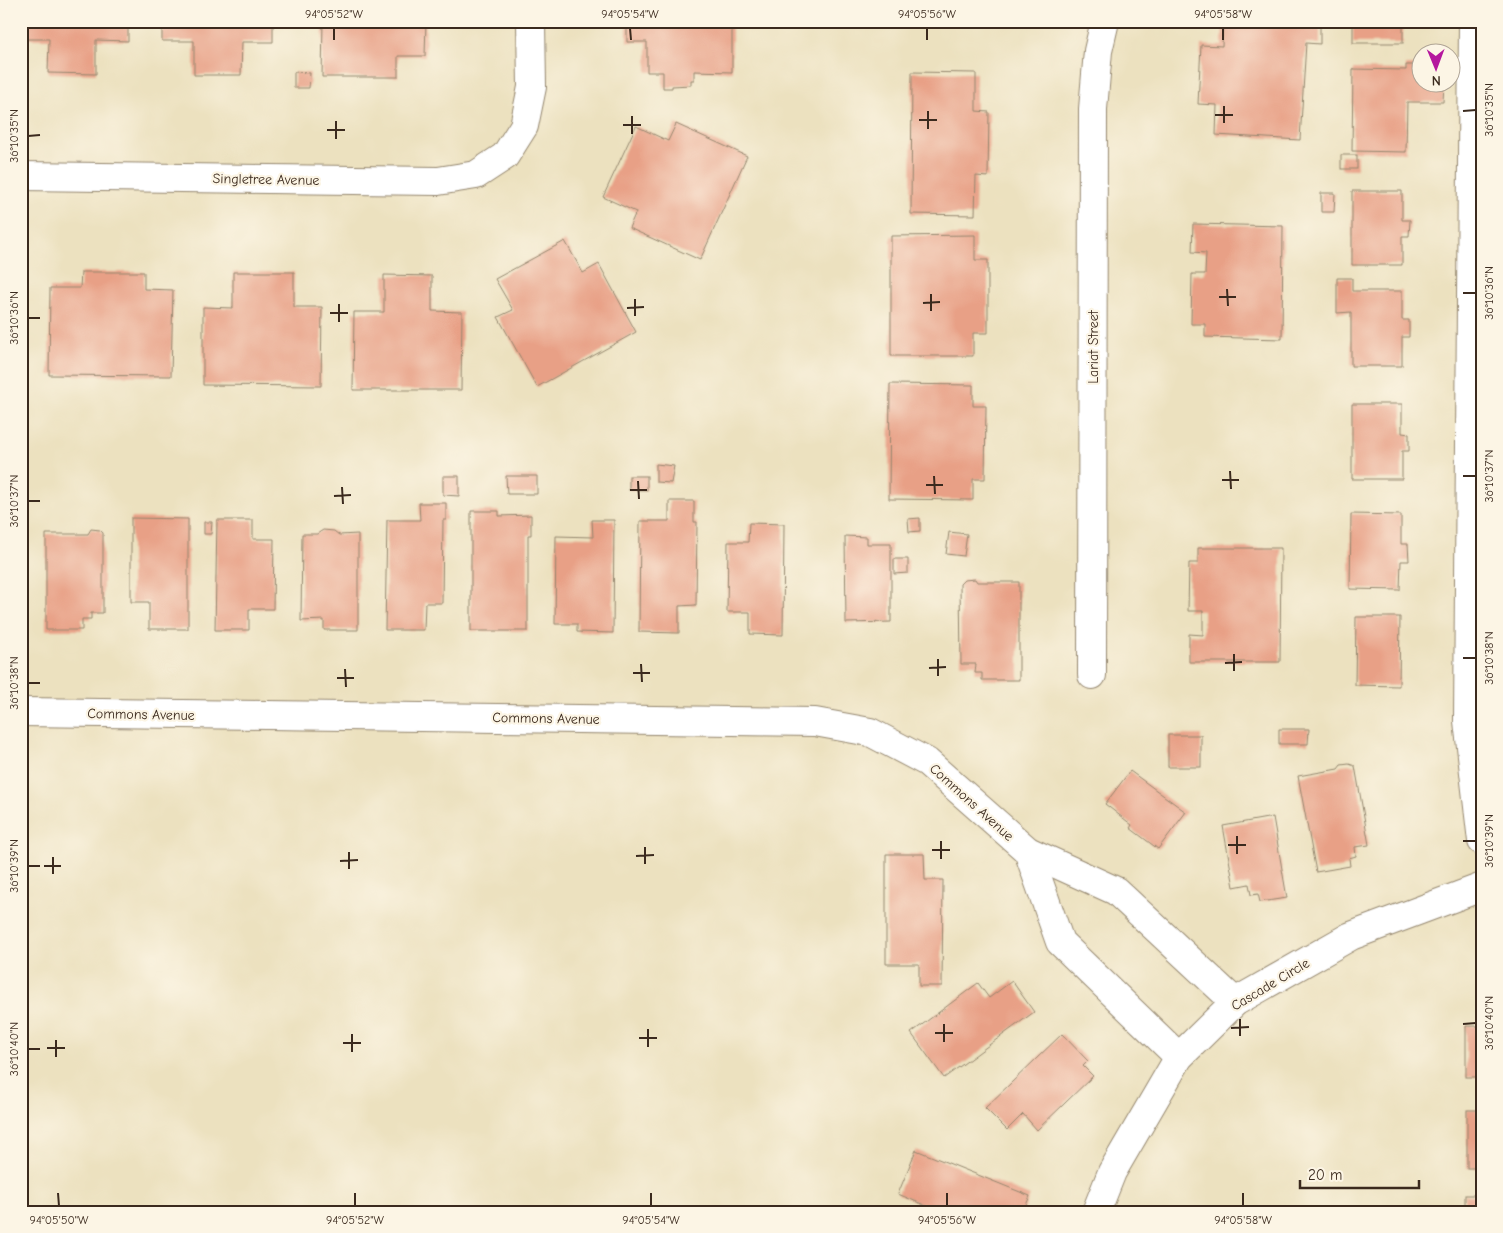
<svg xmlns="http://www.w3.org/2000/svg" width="1503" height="1233" font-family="'Comic Neue',sans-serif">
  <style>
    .building { fill: #e8a086 }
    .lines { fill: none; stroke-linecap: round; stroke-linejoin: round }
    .street-casing { stroke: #94866e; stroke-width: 30 }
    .street { stroke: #fff; stroke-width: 28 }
    .ticks { fill: none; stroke: #3b2a1e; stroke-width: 2 }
    .labels { text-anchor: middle; stroke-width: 4.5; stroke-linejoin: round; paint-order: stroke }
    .street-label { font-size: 14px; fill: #3b2a1e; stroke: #fcf5e5 }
    .neatline { fill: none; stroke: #3b2a1e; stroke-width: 2 }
    .ticks-label { font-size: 12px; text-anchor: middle; fill: #3b2a1e }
  </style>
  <rect width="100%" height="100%" fill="#fcf5e5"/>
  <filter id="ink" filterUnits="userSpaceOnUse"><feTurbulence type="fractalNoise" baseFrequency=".02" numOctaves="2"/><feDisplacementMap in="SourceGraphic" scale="10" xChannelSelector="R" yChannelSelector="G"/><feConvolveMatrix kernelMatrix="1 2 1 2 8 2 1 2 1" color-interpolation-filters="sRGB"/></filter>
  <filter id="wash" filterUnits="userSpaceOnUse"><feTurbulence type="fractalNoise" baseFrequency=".0096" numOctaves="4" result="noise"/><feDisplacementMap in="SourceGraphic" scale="20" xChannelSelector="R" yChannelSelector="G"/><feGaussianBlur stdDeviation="1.12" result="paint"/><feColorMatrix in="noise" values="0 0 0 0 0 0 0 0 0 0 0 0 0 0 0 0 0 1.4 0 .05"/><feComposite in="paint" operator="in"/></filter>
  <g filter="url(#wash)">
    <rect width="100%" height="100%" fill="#ece1bf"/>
    <g id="blocks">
      <g class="building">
        <polygon points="21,21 128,21 128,41 96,40 96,74 48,73 49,39 21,39"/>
        <polygon points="162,21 273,21 273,42 242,42 241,75 194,75 194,41 162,41"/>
        <polygon points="323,21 426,21 425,56 398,56 398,77 322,77"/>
        <polygon points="627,21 732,21 732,72 694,71 694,80 691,80 691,85 672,86 672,88 663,88 663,72 647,72 647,42 627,42"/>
        <polygon points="1223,21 1308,21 1307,25 1320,26 1320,44 1306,43 1300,140 1216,135 1217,105 1198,104 1201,45 1222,46"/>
        <rect x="1353" y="21" width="50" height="22"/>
        <polygon points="1406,65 1420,65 1420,82 1444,82 1443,102 1407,102 1406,152 1352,151 1353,69 1406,70"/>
        <polygon points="294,72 310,73 309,88 294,88"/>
        <polygon points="912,72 976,73 976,111 989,112 988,177 976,176 975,215 911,214"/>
        <polygon points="676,124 747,156 700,260 629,228 636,212 603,197 636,126 668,141"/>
        <rect x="1341" y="155" width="16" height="14"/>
        <polygon points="1352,191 1402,191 1402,220 1410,220 1409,236 1402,236 1402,265 1352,265"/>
        <polygon points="1321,193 1335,193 1334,212 1321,212"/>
        <polygon points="1193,224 1283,226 1282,339 1205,337 1205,324 1191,324 1192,274 1205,274 1206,253 1192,252"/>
        <polygon points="975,235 975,260 988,260 988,333 973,333 973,356 891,356 891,236"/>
        <polygon points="565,241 583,273 599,264 636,332 537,387 498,317 513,310 495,279"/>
        <polygon points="81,272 144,272 144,289 173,290 171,376 49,375 50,288 80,288"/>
        <polygon points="233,272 294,272 294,307 322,307 321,386 203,385 203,307 233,308"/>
        <polygon points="384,275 432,276 432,311 462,312 461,390 353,390 354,312 384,312"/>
        <polygon points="1337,278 1352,278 1352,291 1402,291 1402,320 1409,320 1409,337 1402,337 1402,366 1351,366 1351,312 1337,313"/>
        <polygon points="890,384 973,385 973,406 986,406 985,479 973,479 973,500 889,499"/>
        <polygon points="1352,404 1402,404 1402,433 1409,434 1409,451 1402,451 1402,479 1352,479"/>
        <polygon points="656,464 674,466 671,483 656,482"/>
        <polygon points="443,476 459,476 459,496 443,495"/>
        <polygon points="506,476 537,476 537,494 507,494"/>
        <rect x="629" y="476" width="18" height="14"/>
        <polygon points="669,501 694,501 694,522 697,522 696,605 679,606 679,633 639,632 640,521 669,521"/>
        <polygon points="419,503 446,503 446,520 443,520 442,603 425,603 424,630 385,630 387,520 420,520"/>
        <polygon points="471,511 499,511 499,516 531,515 531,535 528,535 528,631 471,631"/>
        <polygon points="1351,514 1401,515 1401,544 1408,544 1409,561 1401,561 1400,590 1350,589"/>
        <polygon points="131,518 188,519 188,629 149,629 149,602 131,602"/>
        <polygon points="920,518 920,531 909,532 908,519"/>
        <polygon points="217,520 253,520 253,539 274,539 273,609 249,609 249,630 215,630"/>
        <polygon points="592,520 614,520 613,633 577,632 577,624 555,624 556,536 593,537"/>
        <polygon points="204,522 212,522 211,534 204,534"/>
        <polygon points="749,523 784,524 783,635 750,634 750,612 727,612 728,542 748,542"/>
        <polygon points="91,529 100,530 103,533 103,613 91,613 91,619 82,619 82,630 46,630 46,534 88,534"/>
        <polygon points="323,530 334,531 339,535 358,534 358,630 324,630 324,620 301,621 302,534 317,534"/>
        <polygon points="949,532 967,534 964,556 946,554"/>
        <polygon points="845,536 867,537 867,544 891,544 891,622 846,623"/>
        <polygon points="1198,548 1281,548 1280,662 1189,662 1189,634 1203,635 1203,611 1188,611 1189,563 1198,563"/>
        <polygon points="894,559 908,559 908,573 894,574"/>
        <polygon points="975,579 977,582 1019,582 1019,680 982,680 982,673 975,673 976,664 961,664 960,584 964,580"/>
        <polygon points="1356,617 1400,617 1399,686 1355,685"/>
        <polygon points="1279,729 1309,729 1308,744 1279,744"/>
        <rect x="1168" y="735" width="33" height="32"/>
        <polygon points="1349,764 1355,766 1369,845 1355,847 1356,856 1349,858 1350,866 1316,872 1298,776 1338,769 1341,765"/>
        <polygon points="1130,771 1186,812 1158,849 1130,828 1132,825 1105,804"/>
        <polygon points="1273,817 1287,898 1260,902 1258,894 1251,895 1249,884 1234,887 1223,826"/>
        <polygon points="886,854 924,854 925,880 943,880 942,986 919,986 919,964 886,964"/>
        <polygon points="1012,981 1034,1012 944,1078 911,1033 978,983 989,998"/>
        <rect x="1466" y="1026" width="16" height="51"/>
        <polygon points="1062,1034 1088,1061 1083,1066 1093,1076 1037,1130 1023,1114 1007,1130 985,1108"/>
        <rect x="1467" y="1110" width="15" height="58"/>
        <polygon points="916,1150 1030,1196 1023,1212 941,1212 898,1194"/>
        <rect x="1465" y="1195" width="17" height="17"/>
      </g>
    </g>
  </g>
  <g filter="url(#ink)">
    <use href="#blocks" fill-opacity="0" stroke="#94866e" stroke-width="1"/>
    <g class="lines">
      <defs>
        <g id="street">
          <polyline points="1473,21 1468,721 1482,841"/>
          <polyline points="21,176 438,181 476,175 505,156 524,126 532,87 531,21"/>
          <polyline points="1092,675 1093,109 1098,51 1105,21"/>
          <polyline points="21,712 815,722 870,732 927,762 1028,851 1116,891 1235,1002"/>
          <polyline points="1028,851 1060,942 1179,1057"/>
          <polyline points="1096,1212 1112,1172 1179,1057 1235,1002 1351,936 1482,887"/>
        </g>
      </defs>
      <use href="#street" class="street-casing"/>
      <use href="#street" class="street"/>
    </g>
  </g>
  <path class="ticks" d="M334 28V40M630 28 631 40M927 28V40M1223 28V40M1224 106V123M928 111V129M1463 111 1476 110M1215 115H1233M632 116V134M919 120H937M336 121V139M623 125H641M327 130H345M28 136 40 135M1227 289 1228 306M1463 293H1476M931 294V311M1219 297H1236M635 299V316M923 303 940 302M339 304V322M627 308 644 307M330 313H348M28 318H40M1230 471 1231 489M934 476 935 494M1463 476H1476M1222 480H1239M638 481 639 499M926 485H943M342 487 343 504M630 490H647M334 496 351 495M28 501H40M1234 654V671M1463 658H1476M938 659V676M1225 663 1242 662M641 664 642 682M929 668 946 667M345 669 346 687M633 673H650M337 678H354M28 683H40M1237 836V854M941 841V859M1463 841H1476M1228 845H1246M645 847V864M932 850H950M349 852V869M636 856 654 855M53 857V874M340 861 358 860M28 866H40M44 866H61M1240 1019V1036M944 1024V1042M1463 1024 1476 1023M1231 1028 1249 1027M648 1029V1047M935 1033H953M352 1034V1052M639 1038H657M56 1040V1057M343 1043H361M47 1048H65M28 1049H40M58 1193 59 1206M355 1193V1206M651 1193V1206M947 1193V1206M1243 1193V1206"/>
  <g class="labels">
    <g class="street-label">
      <text transform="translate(266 179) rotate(1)" y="5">Singletree Avenue</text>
      <text transform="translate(1093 347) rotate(-90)" y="5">Lariat Street</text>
      <text transform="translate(141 714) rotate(1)" y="5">Commons Avenue</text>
      <text transform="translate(546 718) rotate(1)" y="5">Commons Avenue</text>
      <text transform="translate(972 802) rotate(42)" y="5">Commons Avenue</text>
      <text transform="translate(1270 984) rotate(-31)" y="5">Cascade Circle</text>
    </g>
  </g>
  <rect width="1503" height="1233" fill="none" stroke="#fcf5e5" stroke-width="55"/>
  <g transform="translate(1436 68) rotate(179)"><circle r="24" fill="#fcf5e5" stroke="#afa495"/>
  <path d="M0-4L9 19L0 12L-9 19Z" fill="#b5179e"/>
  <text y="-8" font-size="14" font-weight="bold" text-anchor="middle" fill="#3b2a1e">N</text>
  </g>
  <path d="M1300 1180v8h119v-8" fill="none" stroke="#3b2a1e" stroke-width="2.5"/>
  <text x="1308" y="1180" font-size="15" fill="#3b2a1e" stroke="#fcf5e5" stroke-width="4" paint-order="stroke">20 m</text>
  <rect x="28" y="28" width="1448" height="1178" class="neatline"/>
  <g class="ticks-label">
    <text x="334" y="18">94°05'52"W</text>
    <text x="630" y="18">94°05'54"W</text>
    <text x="927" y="18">94°05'56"W</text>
    <text x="1223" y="18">94°05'58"W</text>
    <text transform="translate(1489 110) rotate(-90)" y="4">36°10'35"N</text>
    <text transform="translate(14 136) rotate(-90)" y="4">36°10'35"N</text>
    <text transform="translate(1489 293) rotate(-90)" y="4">36°10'36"N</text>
    <text transform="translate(14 318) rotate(-90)" y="4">36°10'36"N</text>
    <text transform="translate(1489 476) rotate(-90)" y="4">36°10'37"N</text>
    <text transform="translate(14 501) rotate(-90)" y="4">36°10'37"N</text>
    <text transform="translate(1489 658) rotate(-90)" y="4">36°10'38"N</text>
    <text transform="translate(14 683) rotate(-90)" y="4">36°10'38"N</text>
    <text transform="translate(1489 841) rotate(-90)" y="4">36°10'39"N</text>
    <text transform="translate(14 866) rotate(-90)" y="4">36°10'39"N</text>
    <text transform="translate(1489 1023) rotate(-90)" y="4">36°10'40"N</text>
    <text transform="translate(14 1049) rotate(-90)" y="4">36°10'40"N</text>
    <text x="59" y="1224">94°05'50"W</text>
    <text x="355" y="1224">94°05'52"W</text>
    <text x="651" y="1224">94°05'54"W</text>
    <text x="947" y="1224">94°05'56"W</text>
    <text x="1243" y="1224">94°05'58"W</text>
  </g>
</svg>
